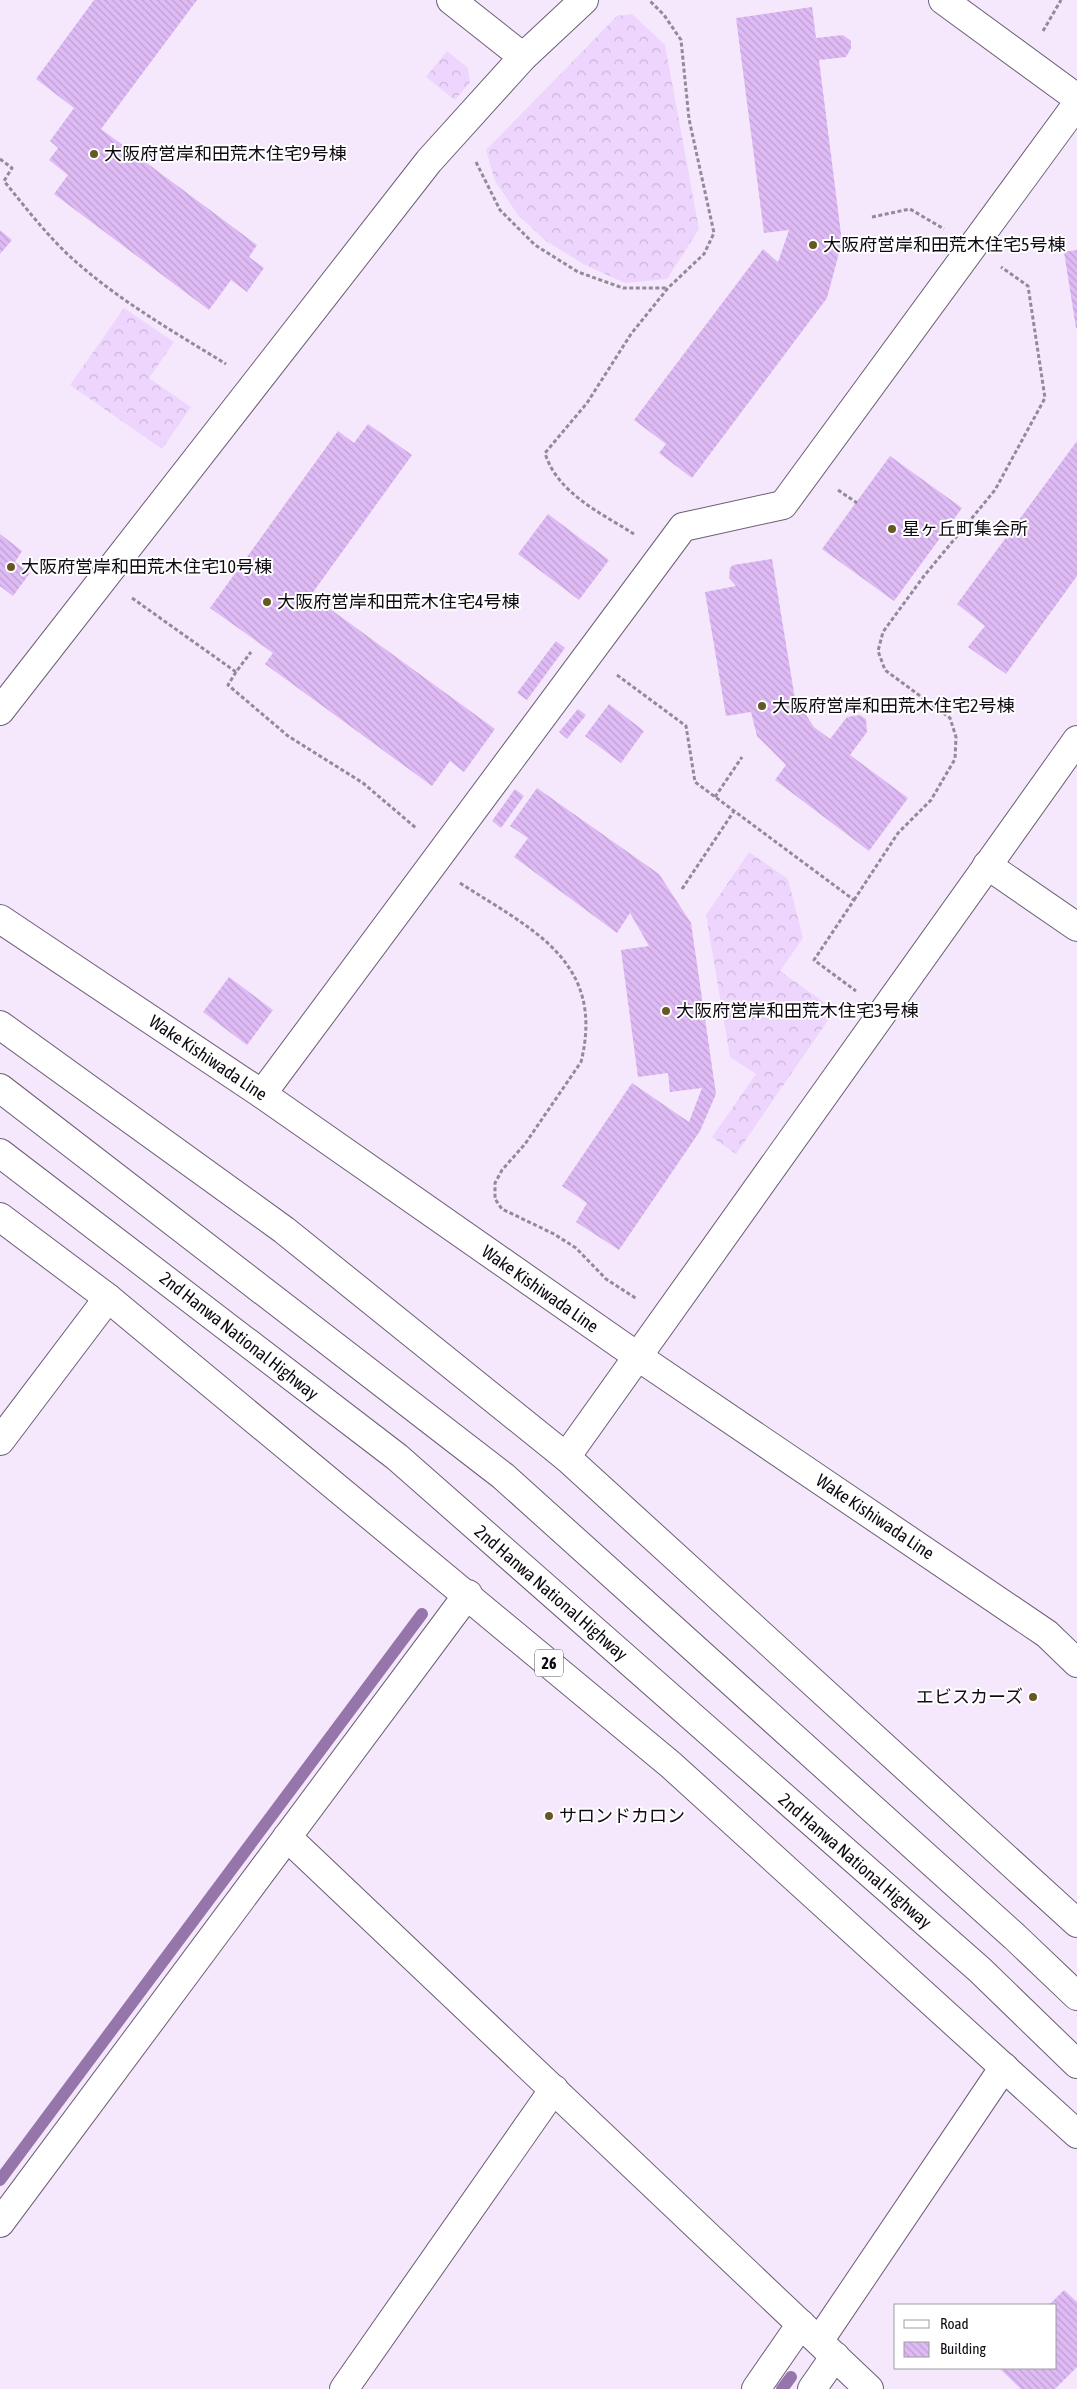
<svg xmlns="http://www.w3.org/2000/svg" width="1077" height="2389" font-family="'Asap Condensed','Noto Sans JP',sans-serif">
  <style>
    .forest { fill: url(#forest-crowns) }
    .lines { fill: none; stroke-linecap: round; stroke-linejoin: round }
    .stream { stroke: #9676aa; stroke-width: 12 }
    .building { fill: url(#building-back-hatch) }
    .minor-casing { stroke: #6c5f75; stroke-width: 30 }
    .tertiary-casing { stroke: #6c5f75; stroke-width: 30 }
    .secondary-casing { stroke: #6c5f75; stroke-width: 30 }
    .trunk-casing { stroke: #6c5f75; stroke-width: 30 }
    .path { stroke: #938a99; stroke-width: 3; stroke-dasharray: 4 2.5; stroke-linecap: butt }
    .minor { stroke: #fff; stroke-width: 28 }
    .tertiary { stroke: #fff; stroke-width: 28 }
    .secondary { stroke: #fff; stroke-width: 28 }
    .trunk { stroke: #fff; stroke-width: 28 }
    .poi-dot { fill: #665724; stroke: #fff; stroke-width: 2 }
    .labels { text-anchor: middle; stroke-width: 4; stroke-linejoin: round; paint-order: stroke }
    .shield { fill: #fff; stroke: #575459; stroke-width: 1 }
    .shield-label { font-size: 16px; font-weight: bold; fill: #0f0a12 }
    .poi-label { font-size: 18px; fill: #0f0a12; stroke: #fff; text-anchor: start }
    .street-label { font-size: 18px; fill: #0f0a12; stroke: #fff }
  </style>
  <defs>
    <pattern id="forest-crowns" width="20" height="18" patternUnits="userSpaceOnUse" patternTransform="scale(1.25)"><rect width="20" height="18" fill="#edd5fd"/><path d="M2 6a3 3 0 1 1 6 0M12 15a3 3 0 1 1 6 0" fill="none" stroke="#cab6d8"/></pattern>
    <pattern id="building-back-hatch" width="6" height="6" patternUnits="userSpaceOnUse" patternTransform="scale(1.25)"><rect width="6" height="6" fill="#dfbbf5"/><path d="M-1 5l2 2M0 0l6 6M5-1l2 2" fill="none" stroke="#be9fd1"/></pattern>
  </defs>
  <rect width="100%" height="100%" fill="#f5e8fd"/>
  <g class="forest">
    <polygon points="632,14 665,45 699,229 667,279 625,283 585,265 546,241 518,215 495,181 486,150 617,16"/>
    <polygon points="447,51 468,68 470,82 455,100 426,77"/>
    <polygon points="124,308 174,342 149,378 191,407 162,449 70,385"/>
    <polygon points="749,852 788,879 803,938 780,971 835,1010 736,1154 712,1137 756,1074 730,1057 706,915"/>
  </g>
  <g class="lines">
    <g class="stream">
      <polyline points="0,2180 422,1614"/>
      <polyline points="782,2389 791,2377"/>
    </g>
  </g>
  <g class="building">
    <polygon points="94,0 197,0 101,129 257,245 249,257 264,268 247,292 231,280 209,310 54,194 68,175 49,160 58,148 50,141 74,108 36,79"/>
    <polygon points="812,7 816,38 843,35 851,41 851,48 846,57 819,60 842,242 827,298 692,478 659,453 666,444 634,420 763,249 778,262 789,230 764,233 736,18"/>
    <polygon points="0,230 12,240 0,254"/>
    <polygon points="1077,250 1077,328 1076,328 1064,252"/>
    <polygon points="368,424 412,455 311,595 495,729 464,772 450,761 432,786 265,664 273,653 210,608 338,431 354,443"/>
    <polygon points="1077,441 1077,576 1006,674 968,647 985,626 957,604"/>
    <polygon points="890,456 962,508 894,601 822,549"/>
    <polygon points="548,514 609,560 579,600 518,554"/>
    <polygon points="0,534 22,551 15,562 30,573 13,596 0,586"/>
    <polygon points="772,559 795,699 814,727 830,739 847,717 860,715 866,719 867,732 850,755 908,798 869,851 775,780 786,765 757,736 751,712 726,716 705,592 736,586 729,578 730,568 733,565"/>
    <polygon points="556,641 565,648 527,700 517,693"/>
    <polygon points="609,704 644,731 621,763 585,736"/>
    <polygon points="578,709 586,715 567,739 559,732"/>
    <polygon points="537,788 659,874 691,923 716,1094 700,1131 619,1250 576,1222 587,1203 562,1186 632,1083 689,1122 702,1088 670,1092 668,1073 638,1077 621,950 649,946 630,913 617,933 514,857 528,838 510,826"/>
    <polygon points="515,789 524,796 501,828 492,821"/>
    <polygon points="229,977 273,1010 247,1045 203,1012"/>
    <polygon points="1064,2290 1077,2302 1077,2367 1055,2389 1021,2389 999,2368 1056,2368 1056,2305 1049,2305"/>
  </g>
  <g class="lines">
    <defs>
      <g id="minor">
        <polyline points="0,711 429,161 523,57"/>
        <polyline points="987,865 1077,927"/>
        <polyline points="262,1094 683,527 783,505 1077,104"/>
        <polyline points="0,1441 108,1298"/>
        <polyline points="566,1457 1077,740"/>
        <polyline points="344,2389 554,2089"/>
        <polyline points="756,2389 801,2324"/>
        <polyline points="812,2389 835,2356"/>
      </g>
      <g id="tertiary">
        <polyline points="451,0 523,57 584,0"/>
        <polyline points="943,0 1077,98"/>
        <polyline points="287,1837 869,2389"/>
        <polyline points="0,2223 468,1594"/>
        <polyline points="819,2341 1004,2067"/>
      </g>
      <polyline id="secondary" points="0,919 262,1094 637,1356 1047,1634 1077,1663"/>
      <g id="trunk">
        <polyline points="0,1025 284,1230 566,1457 1077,1923"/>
        <polyline points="0,1088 503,1476 1015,1937 1077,1996"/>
        <polyline points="0,1153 397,1457 980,1970 1077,2064"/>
        <polyline points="0,1217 108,1298 671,1765 1077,2134"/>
      </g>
    </defs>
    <use href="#minor" class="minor-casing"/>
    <use href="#tertiary" class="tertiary-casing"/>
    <use href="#secondary" class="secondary-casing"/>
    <use href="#trunk" class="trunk-casing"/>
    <g class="path">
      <polyline points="1043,31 1061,0"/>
      <path d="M0 159 12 168 4 181C26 208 48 237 75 261 120 301 174 332 226 364"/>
      <polyline points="476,162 500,210 535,245 578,272 623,288 668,288"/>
      <polyline points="872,217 910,209 944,229"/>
      <polyline points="838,490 857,503"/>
      <path d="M634 534C601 513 557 493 545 453L587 403 631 334 668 288 704 254 714 233 689 119 681 40 664 15 649 0"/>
      <polyline points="132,598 236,672 251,652"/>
      <polyline points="236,672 228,685 288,736 363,783 416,828"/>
      <polyline points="617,675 686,726 695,782 854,900 814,960 856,991"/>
      <polyline points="715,797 742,757"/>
      <path d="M460 883C531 929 606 961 581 1062L525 1144 502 1170 495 1183V1199L502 1209 554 1234 576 1248 606 1279 637 1299"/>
      <polyline points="682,889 734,811"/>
      <polyline points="854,900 898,833 931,800 955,759 956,737 950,718 885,670 878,651 883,632 924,576 995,490 1045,398 1028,286 1001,267"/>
    </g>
    <use href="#minor" class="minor"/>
    <use href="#tertiary" class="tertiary"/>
    <use href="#secondary" class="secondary"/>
    <use href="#trunk" class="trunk"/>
  </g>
  <g class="poi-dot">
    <circle cx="94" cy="154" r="5"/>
    <circle cx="813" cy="245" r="5"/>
    <circle cx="892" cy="529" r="5"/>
    <circle cx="11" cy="567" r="5"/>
    <circle cx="267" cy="602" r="5"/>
    <circle cx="762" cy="706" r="5"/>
    <circle cx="666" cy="1011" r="5"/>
    <circle cx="1033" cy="1697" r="5"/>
    <circle cx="549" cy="1816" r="5"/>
  </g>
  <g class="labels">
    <rect class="shield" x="535" y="1649.5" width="28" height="27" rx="4"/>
    <g class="shield-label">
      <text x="549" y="1669">26</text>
    </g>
    <g class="poi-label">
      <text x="104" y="160">大阪府営岸和田荒木住宅9号棟</text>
      <text x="823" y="251">大阪府営岸和田荒木住宅5号棟</text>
      <text x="902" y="535">星ヶ丘町集会所</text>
      <text x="21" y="573">大阪府営岸和田荒木住宅10号棟</text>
      <text x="277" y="608">大阪府営岸和田荒木住宅4号棟</text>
      <text x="772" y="712">大阪府営岸和田荒木住宅2号棟</text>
      <text x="676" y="1017">大阪府営岸和田荒木住宅3号棟</text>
      <text x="1023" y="1703" text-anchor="end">エビスカーズ</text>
      <text x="559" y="1822">サロンドカロン</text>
    </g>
    <g class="street-label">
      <text transform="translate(208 1058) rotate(34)" y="6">Wake Kishiwada Line</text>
      <text transform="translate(540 1289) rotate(35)" y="6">Wake Kishiwada Line</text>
      <text transform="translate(239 1336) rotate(38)" y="6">2nd Hanwa National Highway</text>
      <text transform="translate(875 1517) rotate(34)" y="6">Wake Kishiwada Line</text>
      <text transform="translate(551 1593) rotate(41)" y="6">2nd Hanwa National Highway</text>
      <text transform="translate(855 1861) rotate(41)" y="6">2nd Hanwa National Highway</text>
    </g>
  </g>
  <rect x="894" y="2304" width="162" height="65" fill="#ffffff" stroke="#9f9da0"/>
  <rect x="904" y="2320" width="25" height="8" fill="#ffffff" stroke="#9f9da0"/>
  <text x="940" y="2329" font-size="15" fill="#0f0a12">Road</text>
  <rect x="904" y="2342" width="25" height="15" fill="url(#building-back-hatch)" stroke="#9f9da0"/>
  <text x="940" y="2354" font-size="15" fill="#0f0a12">Building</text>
</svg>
